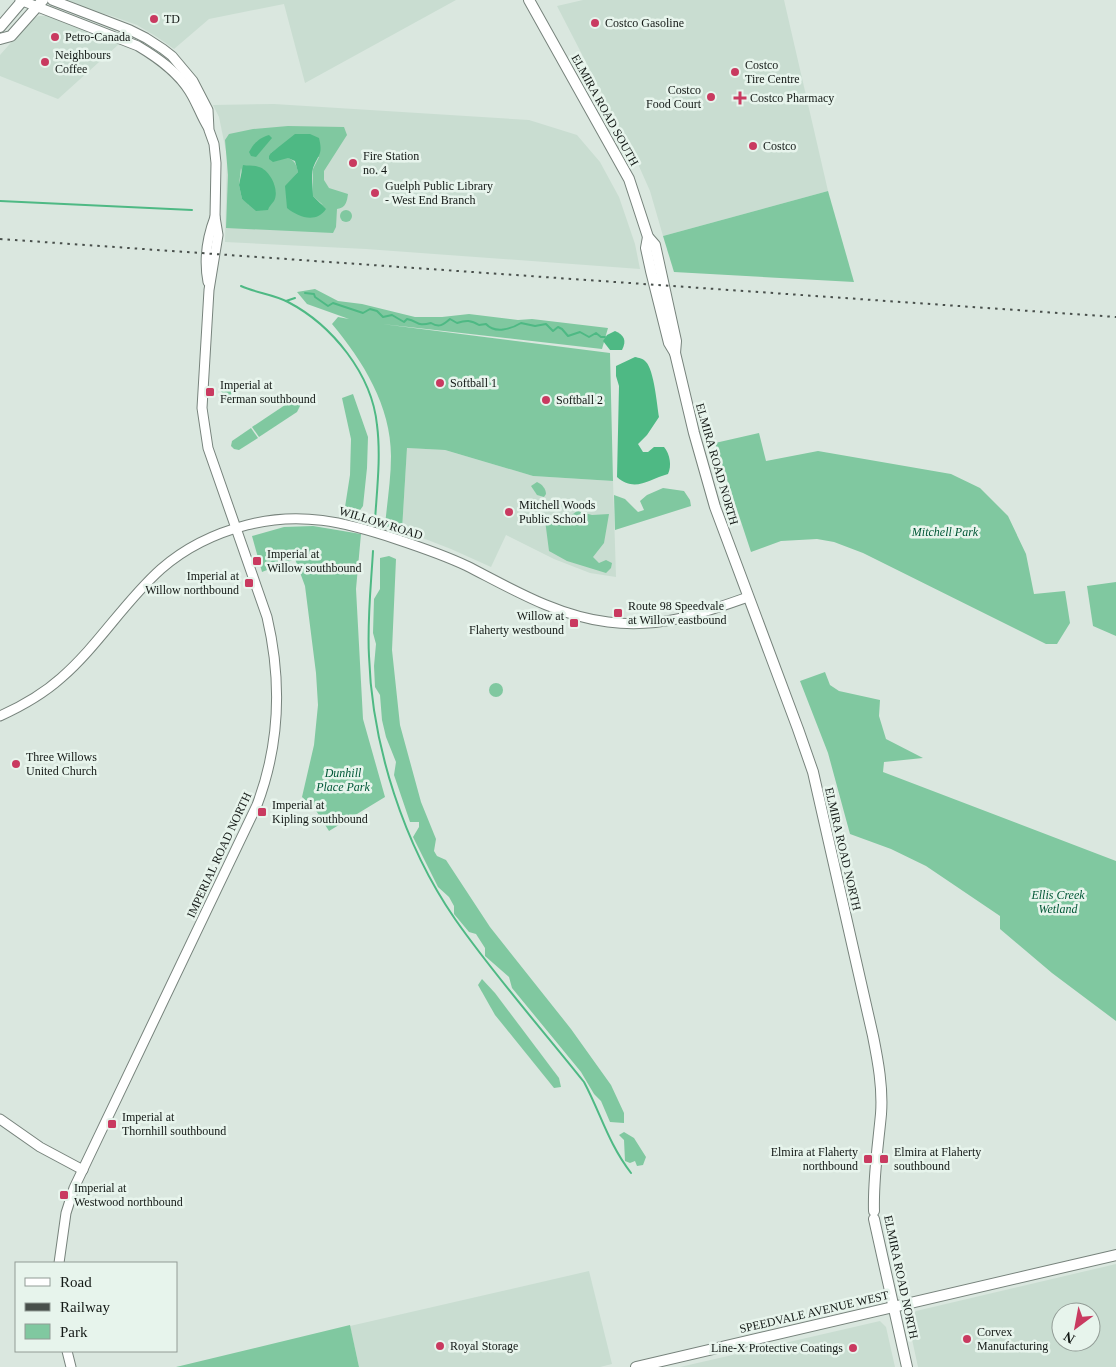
<svg xmlns="http://www.w3.org/2000/svg" width="1116" height="1367" font-family="'Times New Roman',serif">
  <style>
    .built { fill: #c9ddd1; fill-rule: evenodd }
    .green { fill: #80c8a0; fill-rule: evenodd }
    .water { fill: #4eb984 }
    .lines { fill: none; stroke-linecap: round; stroke-linejoin: round }
    .stream { stroke: #4eb984; stroke-width: 2 }
    .tertiary-casing { stroke: #77837c; stroke-width: 11 }
    .secondary-casing { stroke: #77837c; stroke-width: 12 }
    .tertiary { stroke: #fff; stroke-width: 9 }
    .secondary { stroke: #fff; stroke-width: 10 }
    .rail { stroke: #484f4b; stroke-width: 2; stroke-dasharray: 2.5 5; stroke-linecap: butt }
    .poi-dot { fill: #c93a60; stroke: #e7f4ec; stroke-width: 2 }
    .labels { text-anchor: middle; stroke-width: 5; stroke-linejoin: round; paint-order: stroke }
    .poi-label { font-size: 12px; fill: #131815; stroke: #e7f4ec; text-anchor: start }
    .street-label { font-size: 12px; fill: #131815; stroke: #e7f4ec }
    .park-label { font-size: 12px; font-style: italic; fill: #005736; stroke: #e7f4ec }
  </style>
  <rect width="100%" height="100%" fill="#dae7df"/>
  <g class="built">
    <polygon points="67,0 456,0 305,83 284,4 209,19 174,49 157,37 137,25 109,15 95,12"/>
    <polygon points="583,0 784,0 828,191 663,236 650,191 634,155 557,6"/>
    <polygon points="39,16 47,16 119,44 58,99 0,76 0,55 32,19"/>
    <polygon points="274,104 529,120 577,135 600,162 619,197 635,244 640,269 366,249 225,242 227,156 219,117 213,105"/>
    <polygon points="407,448 445,450 533,476 613,481 616,577 590,573 554,559 506,535 491,567 451,549 402,530"/>
    <path d="M1116 1264V1367H918L910 1330 909 1318 916 1311ZM1061 1312H1091V1342H1061Z"/>
    <polygon points="589,1271 612,1364 600,1367 359,1367 350,1326"/>
    <polygon points="880,1321 886,1327 895,1367 680,1367"/>
  </g>
  <g class="green">
    <path d="M288 126 344 127 347 135 324 171V180L329 188 348 194C347 201 346 208 337 209L336 227 333 233 226 228 228 175 225 140 229 134 253 129ZM278 148 319 157 313 169V196L323 205 286 186 298 172C296 156 284 157 271 153ZM241 168 249 206 248 203 242 199 239 185Z"/>
    <polygon points="828,191 854,282 674,272 663,236"/>
    <circle cx="346" cy="216" r="6"/>
    <path d="M315 289 338 301 362 304 415 317H442L469 314 518 320 532 319 608 328 602 349 382 324 610 353 613 481 533 476 445 450 407 448 402 530 385 526C387 503 391 479 391 456 391 406 363 361 332 324L338 317 349 319 307 304 297 292Z"/>
    <polygon points="226,381 235,391 227,398 218,388"/>
    <polygon points="353,394 368,437 367,468 363,506 358,513 345,507 350,475 351,439 342,398"/>
    <polygon points="296,400 301,404 297,412 259,437 252,427 291,401"/>
    <polygon points="251,428 258,438 239,450 234,449 231,446 232,441"/>
    <polygon points="759,433 766,461 818,451 951,474 980,488 1008,516 1026,554 1034,594 1065,591 1070,623 1057,644 1046,644 863,553 834,542 817,539 781,541 751,552 715,443"/>
    <path d="M537 482C542 484 546 489 546 494L544 497 537 495 531 486Z"/>
    <polygon points="663,488 684,491 690,500 691,506 615,530 614,495 625,499 638,512 644,510 640,501 647,495"/>
    <polygon points="577,511 592,515 609,514 604,543 593,557 599,563 606,560 612,563 611,568 606,573 567,561 549,551 545,520 563,522"/>
    <polygon points="313,526 361,534 356,589 363,719 385,797 329,831 315,809 302,797 314,745 318,705 316,673 305,586 295,559 262,572 252,536 284,527"/>
    <polygon points="389,556 396,559 392,650 400,725 421,802 436,839 434,851 437,856 446,860 490,927 571,1029 611,1085 624,1113 624,1123 610,1122 601,1101 594,1094 581,1072 512,988 509,977 485,956 485,948 476,934 469,932 454,914 454,906 449,897 438,887 413,837 419,827 419,822 410,822 394,775 396,762 386,737 382,720 380,695 375,687 374,666 376,644 373,633 374,599 380,589 380,558"/>
    <polygon points="1116,582 1116,636 1093,626 1087,586"/>
    <polygon points="825,672 830,685 839,691 880,700 879,716 886,739 923,758 884,762 883,772 1116,861 1116,1021 1052,973 1000,929 1000,916 926,866 891,849 850,834 828,753 800,681"/>
    <circle cx="496" cy="690" r="7"/>
    <polygon points="482,979 495,993 559,1078 561,1087 554,1088 495,1015 478,985"/>
    <polygon points="624,1132 634,1138 646,1157 643,1165 637,1166 635,1161 630,1163 625,1161 624,1140 619,1135"/>
    <polygon points="350,1325 359,1367 176,1367"/>
  </g>
  <g class="water">
    <path d="M295 134H310L319 138C323 155 319 153 313 168 311 176 313 188 313 196L326 209C316 224 298 217 287 208L285 186 298 172 295 161 288 158 273 162 269 159V156L271 153Z"/>
    <path d="M269 135 272 138 256 157 251 156 249 152C254 143 259 138 269 135Z"/>
    <path d="M243 165C248 166 255 165 259 167 270 170 280 190 274 201 272 204 269 206 268 210L256 211 242 199 239 185Z"/>
    <path d="M615 331C624 335 627 340 622 350H610L603 341 607 335Z"/>
    <path d="M635 357C639 358 643 358 646 362 654 370 657 405 659 417L647 435 638 444 643 452H648L654 447H664C670 454 672 466 668 474 649 479 635 493 617 477L619 386 616 376V366Z"/>
  </g>
  <g class="lines">
    <g class="stream">
      <polyline points="0,201 192,210"/>
      <path d="M241 286C256 293 273 294 288 302 332 325 372 374 377 425 381 456 377 489 375 520"/>
      <path d="M305 293 314 294 315 297 328 306 333 303 363 313 370 309 377 311 383 317 392 315 404 322 407 319C419 321 416 327 431 323 439 328 443 325 450 319L457 323C466 320 471 320 479 325L486 324C495 334 511 329 521 323L535 326 546 324 553 331 558 327 562 329 568 336 580 332 589 337 596 333 601 337H605"/>
      <polyline points="286,301 295,298"/>
      <path d="M373 551C371 586 367 621 369 656 372 746 404 845 455 919 494 975 541 1028 584 1082 601 1114 608 1143 631 1173"/>
    </g>
    <defs>
      <g id="tertiary">
        <path d="M20 0 138 46C158 58 178 72 190 92 197 103 201 116 208 127"/>
        <path d="M52 0 130 30 146 38 163 49 172 56 193 81 208 110 209 130 214 144 216 163 215 217 218 235 209 290 202 408 208 448 267 617C282 681 280 744 257 805L74 1188 66 1213 59 1263"/>
        <path d="M208 282C204 261 207 238 215 217"/>
        <path d="M0 716C22 706 42 695 61 678 98 646 124 602 161 569 185 548 216 533 247 525 300 511 345 522 396 539 420 547 444 555 467 566 512 589 557 616 608 622 660 629 700 614 748 597"/>
        <polyline points="0,1119 40,1147 83,1170"/>
        <polyline points="67,1351 71,1367"/>
      </g>
      <g id="secondary">
        <polyline points="529,0 629,179 648,237 655,245 676,341 675,353"/>
        <polyline points="0,27 23,0"/>
        <polyline points="0,39 11,36 43,0"/>
        <path d="M648 237 646 248 651 271 669 343 675 353 694 433 715 507 798 729 813 772 873 1036C878 1061 883 1088 881 1114 878 1146 873 1178 874 1211"/>
        <polyline points="874,1219 907,1367"/>
        <polyline points="636,1367 1116,1255"/>
      </g>
    </defs>
    <use href="#tertiary" class="tertiary-casing"/>
    <use href="#secondary" class="secondary-casing"/>
    <use href="#tertiary" class="tertiary"/>
    <use href="#secondary" class="secondary"/>
    <polyline class="rail" points="0,239 1116,317"/>
  </g>
  <g class="poi-dot">
    <circle cx="154" cy="19" r="5"/>
    <circle cx="595" cy="23" r="5"/>
    <circle cx="55" cy="37" r="5"/>
    <circle cx="45" cy="62" r="5"/>
    <circle cx="735" cy="72" r="5"/>
    <circle cx="711" cy="97" r="5"/>
    <path d="M737.5 90.5h5v5h5v5h-5v5h-5v-5h-5v-5h5z"/>
    <circle cx="753" cy="146" r="5"/>
    <circle cx="353" cy="163" r="5"/>
    <circle cx="375" cy="193" r="5"/>
    <circle cx="440" cy="383" r="5"/>
    <rect x="205" y="387" width="10" height="10" rx="2.5"/>
    <circle cx="546" cy="400" r="5"/>
    <circle cx="509" cy="512" r="5"/>
    <rect x="252" y="556" width="10" height="10" rx="2.5"/>
    <rect x="244" y="578" width="10" height="10" rx="2.5"/>
    <rect x="613" y="608" width="10" height="10" rx="2.5"/>
    <rect x="569" y="618" width="10" height="10" rx="2.5"/>
    <circle cx="16" cy="764" r="5"/>
    <rect x="257" y="807" width="10" height="10" rx="2.5"/>
    <rect x="107" y="1119" width="10" height="10" rx="2.5"/>
    <rect x="863" y="1154" width="10" height="10" rx="2.5"/>
    <rect x="879" y="1154" width="10" height="10" rx="2.5"/>
    <rect x="59" y="1190" width="10" height="10" rx="2.5"/>
    <circle cx="967" cy="1339" r="5"/>
    <circle cx="440" cy="1346" r="5"/>
    <circle cx="853" cy="1348" r="5"/>
  </g>
  <g class="labels">
    <g class="poi-label">
      <text x="164" y="23">TD</text>
      <text x="605" y="27">Costco Gasoline</text>
      <text x="65" y="41">Petro-Canada</text>
      <text x="55" y="59">Neighbours<tspan x="55" dy="14">Coffee</tspan></text>
      <text x="745" y="69">Costco<tspan x="745" dy="14">Tire Centre</tspan></text>
      <text x="701" y="94" text-anchor="end">Costco<tspan x="701" dy="14">Food Court</tspan></text>
      <text x="750" y="102">Costco Pharmacy</text>
      <text x="763" y="150">Costco</text>
      <text x="363" y="160">Fire Station<tspan x="363" dy="14">no. 4</tspan></text>
      <text x="385" y="190">Guelph Public Library<tspan x="385" dy="14">- West End Branch</tspan></text>
      <text x="450" y="387">Softball 1</text>
      <text x="220" y="389">Imperial at<tspan x="220" dy="14">Ferman southbound</tspan></text>
      <text x="556" y="404">Softball 2</text>
      <text x="519" y="509">Mitchell Woods<tspan x="519" dy="14">Public School</tspan></text>
      <text x="267" y="558">Imperial at<tspan x="267" dy="14">Willow southbound</tspan></text>
      <text x="239" y="580" text-anchor="end">Imperial at<tspan x="239" dy="14">Willow northbound</tspan></text>
      <text x="628" y="610">Route 98 Speedvale<tspan x="628" dy="14">at Willow eastbound</tspan></text>
      <text x="564" y="620" text-anchor="end">Willow at<tspan x="564" dy="14">Flaherty westbound</tspan></text>
      <text x="26" y="761">Three Willows<tspan x="26" dy="14">United Church</tspan></text>
      <text x="272" y="809">Imperial at<tspan x="272" dy="14">Kipling southbound</tspan></text>
      <text x="122" y="1121">Imperial at<tspan x="122" dy="14">Thornhill southbound</tspan></text>
      <text x="858" y="1156" text-anchor="end">Elmira at Flaherty<tspan x="858" dy="14">northbound</tspan></text>
      <text x="894" y="1156">Elmira at Flaherty<tspan x="894" dy="14">southbound</tspan></text>
      <text x="74" y="1192">Imperial at<tspan x="74" dy="14">Westwood northbound</tspan></text>
      <text x="977" y="1336">Corvex<tspan x="977" dy="14">Manufacturing</tspan></text>
      <text x="450" y="1350">Royal Storage</text>
      <text x="843" y="1352" text-anchor="end">Line-X Protective Coatings</text>
    </g>
    <g class="street-label">
      <text transform="translate(605 110) rotate(61)" y="4">ELMIRA ROAD SOUTH</text>
      <text transform="translate(717 464) rotate(74)" y="4">ELMIRA ROAD NORTH</text>
      <text transform="translate(381 523) rotate(17)" y="4">WILLOW ROAD</text>
      <text transform="translate(843 849) rotate(77)" y="4">ELMIRA ROAD NORTH</text>
      <text transform="translate(219 855) rotate(-65)" y="4">IMPERIAL ROAD NORTH</text>
      <text transform="translate(901 1277) rotate(78)" y="4">ELMIRA ROAD NORTH</text>
      <text transform="translate(814 1312) rotate(-13)" y="4">SPEEDVALE AVENUE WEST</text>
    </g>
    <g class="park-label">
      <text x="945" y="536">Mitchell Park</text>
      <text x="343" y="777">Dunhill<tspan x="343" dy="14">Place Park</tspan></text>
      <text x="1058" y="899">Ellis Creek<tspan x="1058" dy="14">Wetland</tspan></text>
    </g>
  </g>
  <rect x="15" y="1262" width="162" height="90" fill="#e7f4ec" stroke="#929c96"/>
  <rect x="25" y="1278" width="25" height="8" fill="#ffffff" stroke="#929c96"/>
  <text x="60" y="1287" font-size="15" fill="#131815">Road</text>
  <rect x="25" y="1303" width="25" height="8" fill="#484f4b" stroke="#929c96"/>
  <text x="60" y="1312" font-size="15" fill="#131815">Railway</text>
  <rect x="25" y="1324" width="25" height="15" fill="#80c8a0" stroke="#929c96"/>
  <text x="60" y="1337" font-size="15" fill="#131815">Park</text>
  <g transform="translate(1076 1327) rotate(212)"><circle r="24" fill="#e7f4ec" stroke="#929c96"/>
  <path d="M0-4L9 19L0 12L-9 19Z" fill="#c93a60"/>
  <text y="-8" font-size="14" font-weight="bold" text-anchor="middle" fill="#131815">N</text>
  </g>
</svg>
